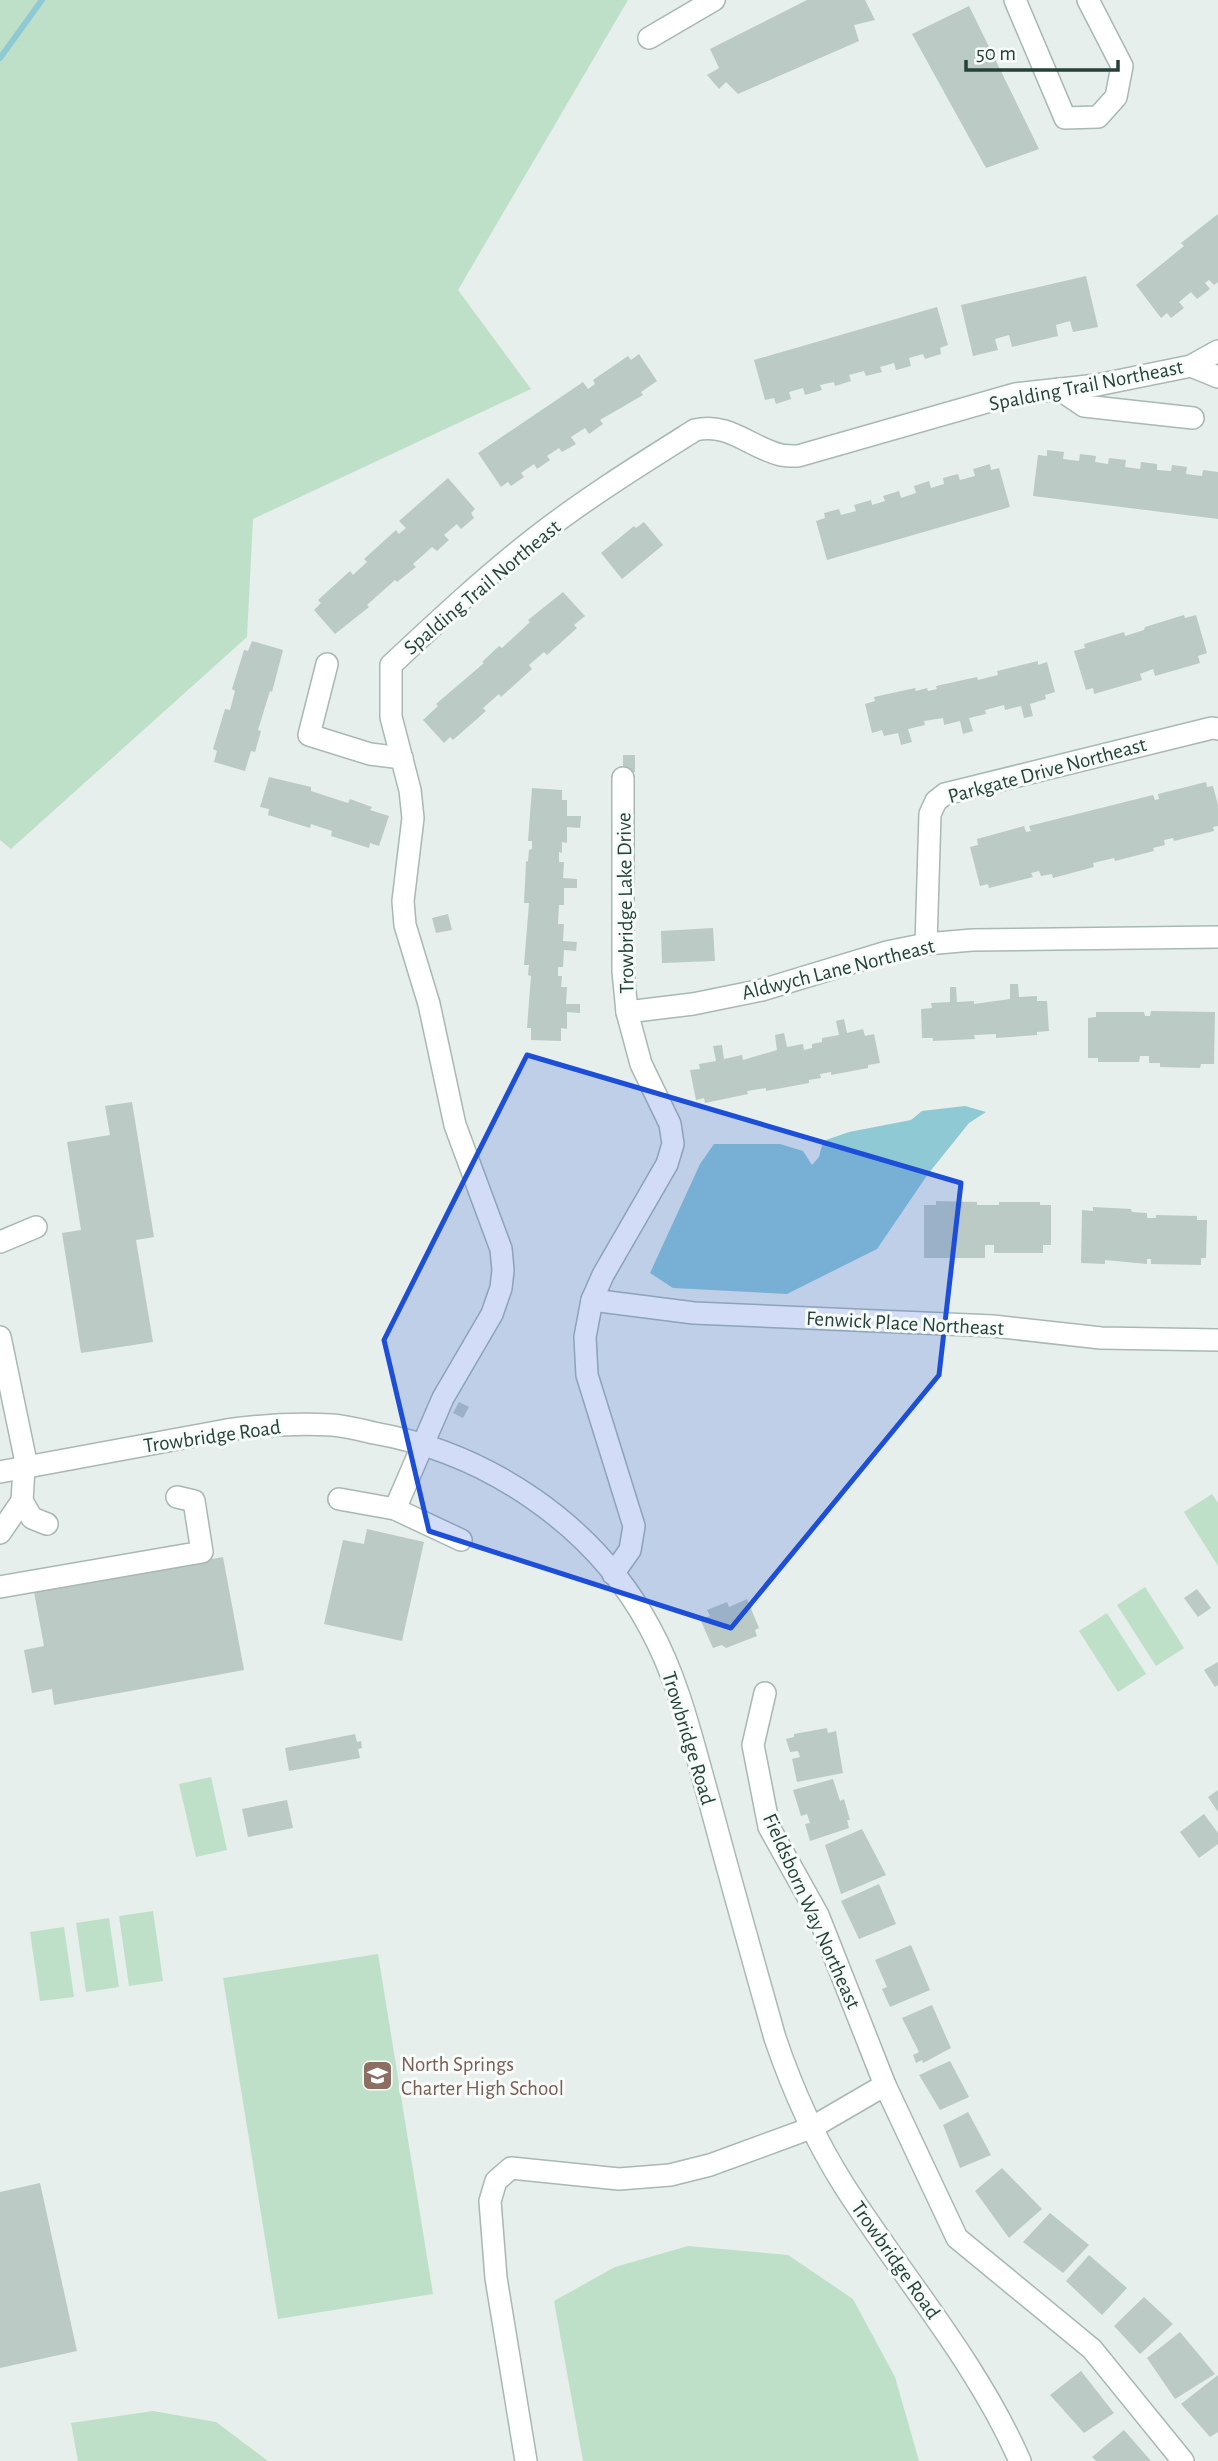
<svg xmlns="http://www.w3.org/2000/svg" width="1218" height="2461" font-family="'Alegreya Sans',sans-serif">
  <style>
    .green { fill: #bfe0c8 }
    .water { fill: #8ec9d4 }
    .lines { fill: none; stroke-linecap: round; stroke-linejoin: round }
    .stream { stroke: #8ec9d4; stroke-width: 6 }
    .building { fill: #bbcac4 }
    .minor-casing { stroke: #a8b8b2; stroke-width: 24 }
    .minor { stroke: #fff; stroke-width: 21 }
    .marked { fill: #1d4ed8; fill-opacity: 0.2; stroke: #1d4ed8; stroke-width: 5; stroke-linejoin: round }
    .labels { text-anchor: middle; stroke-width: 6; stroke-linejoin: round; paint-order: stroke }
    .street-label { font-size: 21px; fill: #24423a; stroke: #f7fbf9 }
    .education-label { font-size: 21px; fill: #785e54; stroke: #f7fbf9; text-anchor: start }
  </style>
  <rect width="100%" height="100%" fill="#e6efeb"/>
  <g class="green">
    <polygon points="0,0 628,0 458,290 531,389 253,519 247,637 11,849 0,840"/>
    <polygon points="1212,1494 1218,1503 1218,1566 1184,1512"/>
    <polygon points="1145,1587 1184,1648 1156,1666 1117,1605"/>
    <polygon points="1107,1613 1146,1674 1118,1692 1079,1631"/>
    <polygon points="211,1777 227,1850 196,1857 179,1784"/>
    <polygon points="153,1911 163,1981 129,1986 119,1916"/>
    <polygon points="109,1918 119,1987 86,1992 76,1923"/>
    <polygon points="64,1927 74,1997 40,2001 30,1932"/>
    <polygon points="378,1954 433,2294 278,2319 223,1978"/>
    <polygon points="688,2246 788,2255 853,2299 895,2377 919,2461 583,2461 554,2301 615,2267"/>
    <polygon points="153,2411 216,2422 268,2461 78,2461 71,2423"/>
  </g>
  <polygon class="water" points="965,1106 986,1112 969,1123 928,1174 877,1249 787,1294 673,1288 650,1273 700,1164 714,1144 780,1144 803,1151 812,1165 819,1157 823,1141 849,1132 911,1120 922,1111"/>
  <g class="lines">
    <polyline class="stream" points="0,58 42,0"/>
  </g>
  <g class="building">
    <polygon points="807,0 865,0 875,20 854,25 859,41 738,94 726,82 719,89 707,75 719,68 710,49"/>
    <polygon points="969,6 1039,149 986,168 912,34"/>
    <polygon points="1218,214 1218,282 1214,285 1209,280 1205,283 1210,289 1197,299 1191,292 1179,302 1184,308 1171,318 1167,313 1161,318 1136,285 1184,246 1181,243"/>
    <polygon points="1086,276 1098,327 1073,332 1070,321 1056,325 1058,336 1012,347 1009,335 995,339 998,350 973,356 961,305"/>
    <polygon points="937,307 948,345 940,348 941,354 925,359 923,354 909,358 911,366 896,370 894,363 880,367 882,372 866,376 864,371 849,375 851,381 835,386 834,382 820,385 822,390 805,395 803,388 789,392 791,399 776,404 774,398 765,400 754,360"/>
    <polygon points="639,354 657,381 641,392 643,395 600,420 603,424 589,434 585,428 571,437 576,444 562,452 559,448 547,456 550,460 537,469 534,464 521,473 524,477 511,486 508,482 501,487 478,453 583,382 588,389 595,384 593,380 628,356 631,360"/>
    <polygon points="1047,450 1064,452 1063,459 1079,461 1080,454 1096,456 1095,462 1108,464 1109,458 1126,460 1125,467 1140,469 1141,462 1157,464 1157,470 1171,471 1172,465 1187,467 1186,474 1202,476 1203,470 1218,472 1218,519 1033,496 1038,455 1047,456"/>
    <polygon points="990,464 991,470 999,468 1010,507 827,560 816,521 825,518 824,513 839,509 841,515 856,511 854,505 871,500 872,505 885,501 883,496 899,491 901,498 916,493 914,486 929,481 931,488 944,484 943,478 958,474 960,480 975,476 973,469"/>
    <polygon points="448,478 475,509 471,513 474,518 461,529 457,524 444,535 449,540 437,551 432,547 413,564 416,567 397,582 395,580 367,605 369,607 335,634 314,610 321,603 318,600 350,571 353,575 367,562 364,559 396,530 399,534 406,528 399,521"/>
    <polygon points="644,522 663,545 622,579 601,553 634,526 636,528"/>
    <polygon points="563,592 585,616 574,625 577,628 547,655 544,652 529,665 532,669 501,697 499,694 483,708 486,711 453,740 450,737 444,743 423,720 438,706 436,704 484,663 482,662 499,646 502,648 530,622 528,620"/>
    <polygon points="1184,615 1185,618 1196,615 1207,653 1198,656 1200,663 1155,676 1153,669 1140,674 1142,680 1094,694 1093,688 1086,690 1074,651 1085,648 1084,644 1124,632 1125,636 1144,630 1145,627"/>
    <polygon points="252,641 283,650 272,692 270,691 258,730 261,731 255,752 251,751 245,771 214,762 217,751 213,749 225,709 230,710 235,691 232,689 244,650 248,651"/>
    <polygon points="1038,661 1038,665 1047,662 1055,692 1045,695 1046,699 1030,704 1033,716 1024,718 1021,706 1005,710 1004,705 985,710 986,714 969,718 973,731 963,734 960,721 944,725 943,718 924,721 925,725 908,729 912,742 901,745 898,733 884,736 882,730 872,733 865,704 875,701 874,697 915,688 916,691 927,688 928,691 937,689 936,686 977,677 978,680 998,675 997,671"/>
    <rect x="623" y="755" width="12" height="17"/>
    <polygon points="269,777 311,787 311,791 348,803 350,799 372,807 370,810 389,816 379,846 370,843 369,848 331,836 332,831 311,824 310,828 268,815 269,809 260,807"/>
    <polygon points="1206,782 1207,787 1213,786 1218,805 1218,826 1213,827 1214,831 1174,841 1173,838 1164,840 1165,845 1153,848 1154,851 1115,861 1114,858 1093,863 1094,867 1053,878 1052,874 1041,876 1039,871 1031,873 1033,877 989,888 988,884 980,886 970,847 978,845 977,839 1024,826 1026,832 1031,831 1029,826 1153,795 1155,800 1159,799 1158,794"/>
    <polygon points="532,788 562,790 562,800 567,800 567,816 581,816 580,828 567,827 567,843 562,842 562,853 559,852 559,862 564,862 563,878 577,879 577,888 564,888 564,905 559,905 558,924 564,924 563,941 577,942 576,951 564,950 563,967 558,967 558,976 562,976 561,987 567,987 566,1004 580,1004 580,1013 567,1012 567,1029 561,1028 561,1041 531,1040 531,1028 527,1028 531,976 528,975 529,965 524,965 529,903 524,903 526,862 528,861 529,850 532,849 532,841 528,841"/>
    <polygon points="448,914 452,930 436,933 432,918"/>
    <polygon points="713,928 715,961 662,963 661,931"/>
    <polygon points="1010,984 1018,984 1019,997 1037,996 1037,1001 1047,1001 1049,1031 1037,1032 1037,1035 996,1038 996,1034 974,1035 975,1039 933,1041 933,1038 922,1038 921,1009 932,1008 931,1003 950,1002 950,987 956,987 957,1002 974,1001 974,1004 1010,999"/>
    <polygon points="1151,1011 1215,1012 1214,1064 1201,1064 1200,1068 1160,1067 1160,1063 1149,1063 1149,1056 1140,1056 1139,1062 1098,1062 1098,1058 1088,1058 1088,1018 1096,1017 1096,1012 1144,1012 1145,1016 1150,1016"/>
    <polygon points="844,1019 847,1033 863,1029 865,1036 874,1034 880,1063 868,1065 868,1068 831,1075 831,1072 820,1074 821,1078 809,1080 809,1083 766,1091 766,1088 747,1091 748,1094 705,1103 704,1098 696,1100 690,1070 700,1069 699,1064 716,1061 713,1046 722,1045 724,1059 742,1055 743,1060 777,1050 775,1035 784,1033 787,1047 803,1044 804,1050 812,1048 812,1044 822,1042 822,1038 839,1035 836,1021"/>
    <polygon points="132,1102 154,1237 136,1240 153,1342 81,1353 62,1233 81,1230 67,1142 110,1135 105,1106"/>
    <polygon points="936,1201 977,1202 977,1205 999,1205 999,1202 1040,1202 1040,1205 1051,1205 1051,1245 1043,1245 1043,1253 994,1253 994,1245 985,1245 985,1258 924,1258 924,1205 936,1205"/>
    <polygon points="1093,1207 1131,1209 1132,1212 1147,1213 1147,1218 1156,1218 1156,1215 1197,1216 1197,1220 1207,1220 1206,1258 1201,1258 1201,1265 1151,1264 1151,1259 1147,1259 1147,1264 1105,1260 1105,1264 1081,1263 1082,1210 1093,1211"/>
    <polygon points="459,1402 469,1407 463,1418 453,1413"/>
    <polygon points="367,1529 424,1542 402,1641 324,1624 343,1540 364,1544"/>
    <polygon points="223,1557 244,1670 54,1705 52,1689 32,1693 24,1650 44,1646 34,1592"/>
    <polygon points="1197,1589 1211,1608 1198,1617 1184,1598"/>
    <polygon points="747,1599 759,1628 755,1630 757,1636 726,1648 722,1645 713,1648 700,1619 710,1616 707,1610 727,1602 729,1607"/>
    <polygon points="1218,1662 1218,1685 1215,1687 1204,1670"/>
    <polygon points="827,1728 828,1733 836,1731 843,1773 797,1782 792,1759 800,1757 798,1751 790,1752 786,1739 794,1737 794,1734"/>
    <polygon points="355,1734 357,1742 361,1741 362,1748 358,1749 360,1758 289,1771 285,1748"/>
    <polygon points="833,1779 840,1801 844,1799 850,1820 847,1820 849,1828 810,1841 805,1824 810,1823 807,1814 801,1816 793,1790"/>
    <polygon points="1218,1790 1218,1812 1208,1797"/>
    <polygon points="287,1800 293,1828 248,1837 242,1809"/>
    <polygon points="1204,1814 1218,1833 1218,1844 1199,1858 1180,1832"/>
    <polygon points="862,1829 886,1875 841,1894 825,1845"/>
    <polygon points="879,1884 896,1924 859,1939 841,1901"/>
    <polygon points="911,1945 930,1990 890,2007 882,1989 887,1987 875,1960"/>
    <polygon points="932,2005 951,2048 923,2063 922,2060 916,2063 913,2055 919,2052 902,2018"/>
    <polygon points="950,2061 969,2097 940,2110 919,2075"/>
    <polygon points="968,2112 991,2155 960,2168 943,2125"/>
    <polygon points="1002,2168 1042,2209 1009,2238 975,2191"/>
    <polygon points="40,2183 77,2351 0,2368 0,2192"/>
    <polygon points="1050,2213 1089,2245 1063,2273 1023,2242"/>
    <polygon points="1089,2255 1127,2288 1102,2315 1066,2281"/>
    <polygon points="1144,2297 1173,2324 1140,2354 1114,2326"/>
    <polygon points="1180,2332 1215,2374 1175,2399 1147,2358"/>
    <polygon points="1081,2371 1114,2413 1084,2433 1050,2395"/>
    <polygon points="1218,2375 1218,2432 1210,2437 1181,2404"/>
    <polygon points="1124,2430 1151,2461 1096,2461 1092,2457"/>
  </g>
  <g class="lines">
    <defs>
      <g id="minor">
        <polyline points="1015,0 1065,118 1098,117 1116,97 1122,66 1088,0"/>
        <polyline points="649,38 714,0"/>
        <polyline points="1191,366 1218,377"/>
        <polyline points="1059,389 1084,406 1193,418"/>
        <polyline points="327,664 309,735 370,754 402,758"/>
        <polyline points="926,944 930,814 936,801 945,794 1212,728 1218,729"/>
        <polyline points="627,1012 693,1004 762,990 887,952 926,944 972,940 1218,937"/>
        <polyline points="0,1242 36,1227"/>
        <polyline points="592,1300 694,1313 993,1326 1101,1338 1218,1340"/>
        <polyline points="0,1337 27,1467"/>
        <path d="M0 1472 227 1430C262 1425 297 1423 332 1425 346 1426 361 1430 374 1433 488 1453 595 1525 650 1628 680 1683 693 1744 710 1803 731 1882 753 1960 775 2038 793 2091 815 2140 845 2187 904 2279 976 2361 1020 2461"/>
        <polyline points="339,1499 395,1509"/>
        <polyline points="22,1501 32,1518 47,1524"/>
        <polyline points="0,1533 22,1501 24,1468"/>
        <path d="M461 1540 395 1509 443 1398 492 1314 501 1288 503 1270 501 1249 455 1125 429 1004 405 925 403 901 413 818 410 790 391 717V665C438 621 485 577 535 538 586 498 641 464 695 430 729 422 749 447 781 455 786 456 792 456 798 456L1015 394 1097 385 1191 366 1218 351"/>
        <polyline points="613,1574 630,1550 634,1526 587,1375 585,1337 592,1300 603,1275 667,1164 673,1144 670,1124 641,1064 627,1012 623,971 623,778"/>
        <polyline points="0,1587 202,1552 194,1501 177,1497"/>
        <polyline points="765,1693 753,1745 769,1827 818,1915 885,2085 957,2238 1092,2349 1183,2461"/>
        <polyline points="526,2461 496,2278 490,2201 496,2181 511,2168 619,2179 670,2175 710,2165 811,2128 885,2085"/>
      </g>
    </defs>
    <use href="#minor" class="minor-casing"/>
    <use href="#minor" class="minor"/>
  </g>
  <path class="marked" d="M527 1055 961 1183 939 1375 731 1628 429 1531 384 1340Z"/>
  <defs>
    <symbol id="school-square" viewBox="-11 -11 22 22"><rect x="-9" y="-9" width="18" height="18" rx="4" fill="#8d6e63" stroke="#f7fbf9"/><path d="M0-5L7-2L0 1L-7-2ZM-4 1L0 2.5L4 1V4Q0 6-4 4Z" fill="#fff"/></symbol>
  </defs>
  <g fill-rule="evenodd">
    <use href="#school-square" x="360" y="2058" width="35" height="35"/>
  </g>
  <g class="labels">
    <g class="street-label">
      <text transform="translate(1086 385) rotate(-11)" y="7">Spalding Trail Northeast</text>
      <text transform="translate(482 587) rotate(-40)" y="7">Spalding Trail Northeast</text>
      <text transform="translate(1047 770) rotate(-15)" y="7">Parkgate Drive Northeast</text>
      <text transform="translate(625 903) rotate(-91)" y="7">Trowbridge Lake Drive</text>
      <text transform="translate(838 969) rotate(-14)" y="7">Aldwych Lane Northeast</text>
      <text transform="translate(905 1323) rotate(3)" y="7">Fenwick Place Northeast</text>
      <text transform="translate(212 1436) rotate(-8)" y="7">Trowbridge Road</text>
      <text transform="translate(689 1738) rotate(73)" y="7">Trowbridge Road</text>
      <text transform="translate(812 1911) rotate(66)" y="7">Fieldsborn Way Northeast</text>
      <text transform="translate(896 2260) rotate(55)" y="7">Trowbridge Road</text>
    </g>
    <g class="education-label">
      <text x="401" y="2071">North Springs<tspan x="401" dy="24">Charter High School</tspan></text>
    </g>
  </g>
  <path d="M966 60v10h152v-10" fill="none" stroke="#24423a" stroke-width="3.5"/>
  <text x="976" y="60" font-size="21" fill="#24423a" stroke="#f7fbf9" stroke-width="5" paint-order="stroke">50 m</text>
</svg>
